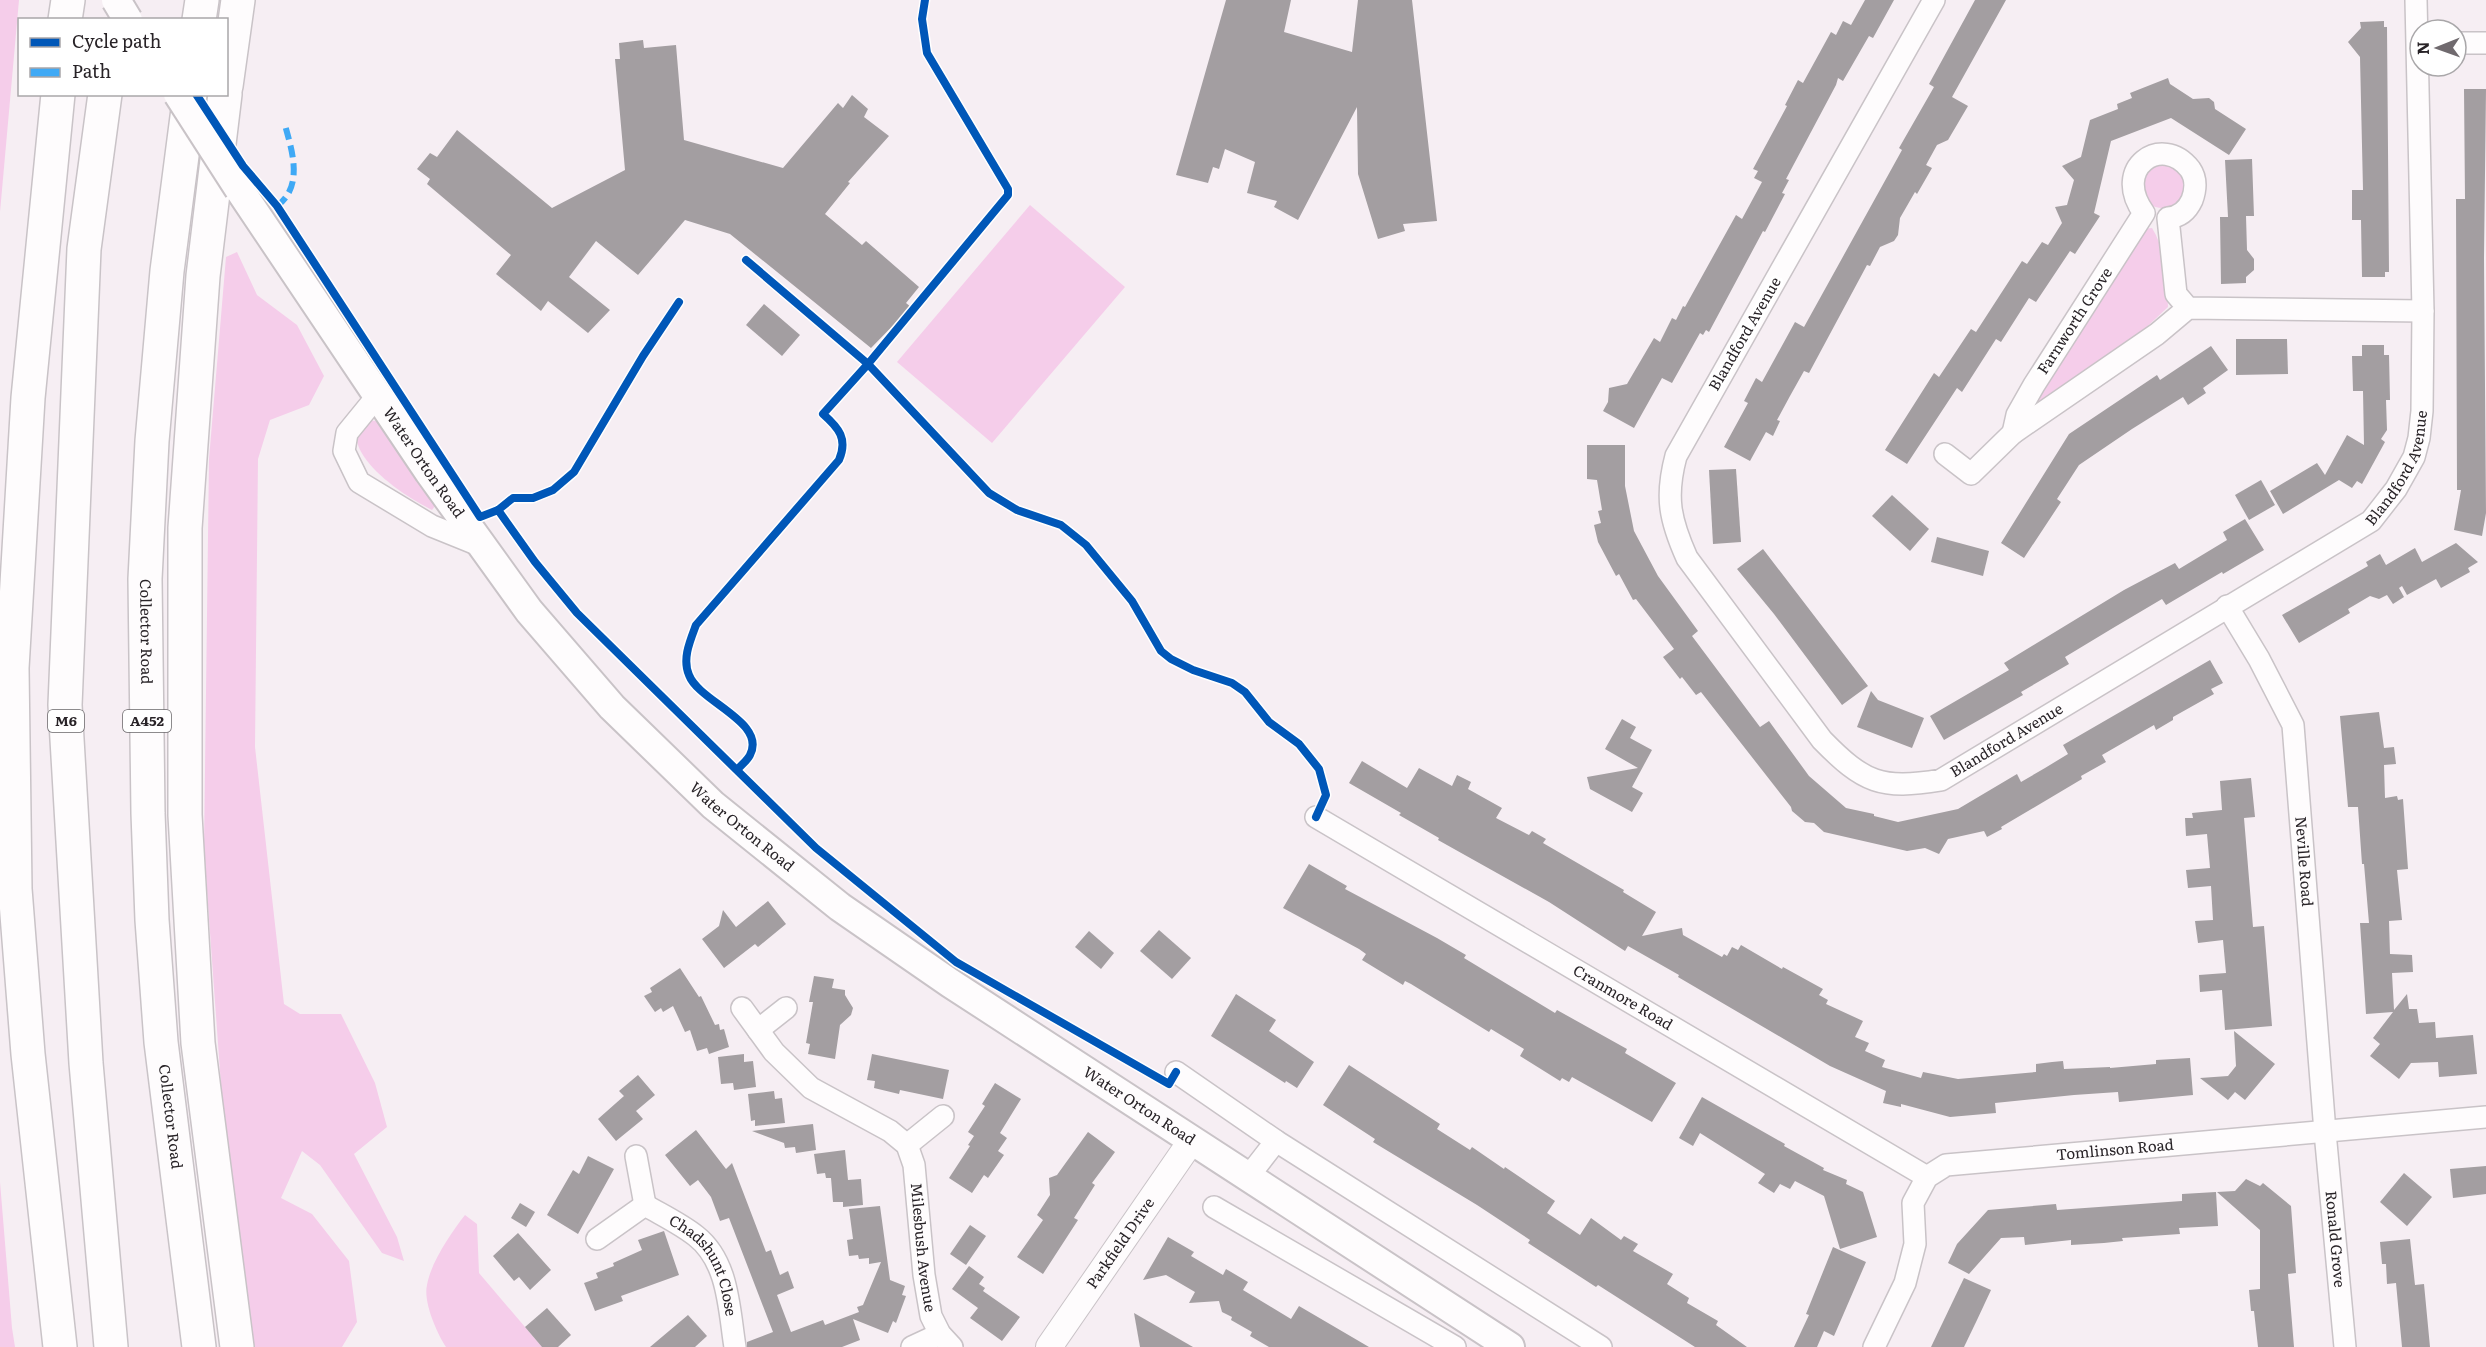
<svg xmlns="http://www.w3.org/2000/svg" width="2486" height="1347" font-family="Literata,serif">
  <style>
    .green { fill: #f5cdea }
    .building { fill: #a39ea1 }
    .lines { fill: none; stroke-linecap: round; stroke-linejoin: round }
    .minor-casing { stroke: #c9c3c7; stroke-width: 24 }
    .tertiary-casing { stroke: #c9c3c7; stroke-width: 28 }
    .secondary-casing { stroke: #c9c3c7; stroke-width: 32 }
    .trunk-casing { stroke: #c9c3c7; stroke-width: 36 }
    .motorway-casing { stroke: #c9c3c7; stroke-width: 36 }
    .minor { stroke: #fefcfd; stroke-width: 21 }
    .tertiary { stroke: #fefcfd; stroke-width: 26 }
    .secondary { stroke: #fefcfd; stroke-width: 28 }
    .trunk { stroke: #fefcfd; stroke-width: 33 }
    .motorway { stroke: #fefcfd; stroke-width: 33 }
    .secondary-bridge-casing { stroke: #c9c3c7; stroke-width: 32; stroke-linecap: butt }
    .secondary-bridge { stroke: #fefcfd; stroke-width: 28 }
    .quiet { stroke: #3fa9f5; stroke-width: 6; stroke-dasharray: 12 6; stroke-linecap: butt }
    .cycleway-casing { stroke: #fff; stroke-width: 11 }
    .cycleway { stroke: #0057b8; stroke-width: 8 }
    .labels { text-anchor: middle; stroke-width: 6; stroke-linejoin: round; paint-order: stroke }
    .shield { fill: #fff; stroke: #686568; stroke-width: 1.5 }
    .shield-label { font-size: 14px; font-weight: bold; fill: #282327 }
    .street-label { font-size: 15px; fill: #282327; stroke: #fff }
  </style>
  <rect width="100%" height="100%" fill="#f6eef3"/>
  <g class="green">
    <polygon points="0,0 19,0 0,212"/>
    <path d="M2160 162 2179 168C2181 173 2186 180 2186 186 2189 210 2147 217 2142 193 2140 188 2143 179 2143 174Z"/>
    <polygon points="1030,205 1125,287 992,443 897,362"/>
    <path d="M2152 228C2166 250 2167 281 2168 307L2121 351 2035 413 2031 400 2142 229Z"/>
    <polygon points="237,252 257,295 297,325 324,376 309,405 270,420 258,459 255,747 284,1004 300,1014 341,1014 375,1083 387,1127 354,1154 397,1237 404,1261 382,1253 320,1165 302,1151 281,1198 312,1214 349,1261 357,1322 342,1347 254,1347 230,1210 204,849 209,459 226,257"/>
    <path d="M368 420 376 421 383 426 435 506 432 510C406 497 357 465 356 435Z"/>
    <polygon points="0,1182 12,1328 15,1347 0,1347"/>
    <path d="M465 1215 477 1224 479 1273 542 1347H446C437 1333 423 1302 427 1285 431 1262 451 1233 465 1215Z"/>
  </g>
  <g class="building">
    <polygon points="1226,0 1291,0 1284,32 1352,52 1358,0 1412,0 1437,221 1403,224 1405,231 1378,239 1358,174 1357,107 1298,220 1274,207 1277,201 1247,193 1255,162 1225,149 1219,169 1213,167 1208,183 1176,175"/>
    <polygon points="1865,0 1894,0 1873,38 1869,36 1843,81 1838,78 1836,85 1786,179 1789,180 1782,193 1785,194 1765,232 1763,231 1709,332 1706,330 1703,335 1700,333 1672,383 1662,378 1634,428 1603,411 1608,402 1609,388 1627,384 1654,338 1660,342 1672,318 1676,320 1683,306 1685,307 1736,215 1742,219 1762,182 1754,178 1758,171 1753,169 1787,106 1785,105 1798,80 1803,83 1831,32 1836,35 1843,21 1851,25"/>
    <polygon points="1975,0 2006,0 1952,97 1968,106 1948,140 1937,145 1926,165 1932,168 1917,194 1915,192 1900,218 1898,235 1894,241 1880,247 1870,266 1867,265 1809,373 1804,371 1790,396 1777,420 1780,421 1773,436 1766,432 1750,461 1724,447 1748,403 1744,401 1756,378 1762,382 1795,322 1804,327 1902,150 1899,148 1934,87 1929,84"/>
    <polygon points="2384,21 2384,27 2387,27 2389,272 2385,272 2385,277 2362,277 2361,220 2352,220 2352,190 2363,190 2360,57 2348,42 2361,28 2360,22"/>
    <polygon points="643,40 644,48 676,45 684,140 783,168 838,103 843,108 852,95 868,109 864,117 889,136 848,182 850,183 825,214 862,245 866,241 919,287 906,303 911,307 871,348 730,234 685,220 638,275 596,241 569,277 610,310 588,333 548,301 541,311 496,274 511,255 427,184 430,179 417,169 430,153 437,157 457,130 552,208 625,170 615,59 620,59 619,43"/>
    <polygon points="2168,78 2170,84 2193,99 2209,98 2214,102 2215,109 2246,129 2229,155 2171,118 2111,141 2094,213 2100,216 2075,254 2070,251 2036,302 2029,298 2001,342 1996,339 1962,392 1957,388 1907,464 1885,450 1934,373 1939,377 1971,329 1976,332 2022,261 2027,264 2042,242 2048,245 2062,223 2055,207 2067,205 2074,180 2062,166 2081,157 2090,120 2118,109 2117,104 2132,98 2130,93"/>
    <polygon points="2464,89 2486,89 2484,258 2486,513 2482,536 2454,530 2461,490 2457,490 2456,199 2465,199"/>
    <polygon points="2252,159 2254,216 2246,216 2247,250 2254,259 2254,270 2246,277 2246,283 2221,284 2220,217 2228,217 2225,160"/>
    <polygon points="764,304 800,335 782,356 746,325"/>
    <polygon points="2236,339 2287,339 2288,374 2236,375"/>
    <polygon points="2362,345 2384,345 2384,355 2389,355 2390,400 2386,400 2387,430 2381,439 2385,442 2362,484 2357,481 2352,488 2339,480 2283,514 2270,491 2317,463 2325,475 2347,435 2364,445 2363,391 2353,391 2352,356 2362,356"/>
    <polygon points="2211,346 2228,370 2203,388 2206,393 2188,405 2183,397 2132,429 2079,465 2057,499 2061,502 2024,558 2001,543 2069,434 2157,375 2160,380"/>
    <polygon points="1587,445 1625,445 1625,486 1634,531 1658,576 1698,631 1692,636 1760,727 1769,721 1809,776 1846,808 1874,814 1874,816 1898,822 1958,809 2017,774 2021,782 2045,768 2068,754 2063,745 2210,660 2223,683 2211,689 2214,694 2173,717 2173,720 2156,730 2154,725 2102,755 2106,762 2081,776 2082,779 2001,827 2002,829 1987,837 1984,831 1948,839 1939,854 1925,848 1907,851 1824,832 1814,823 1805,822 1792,811 1791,807 1701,692 1696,695 1682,677 1680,679 1663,657 1674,649 1636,599 1633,600 1619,574 1616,576 1598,542 1594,525 1601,523 1598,511 1602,510 1597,480 1587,479"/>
    <polygon points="1736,469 1741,542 1713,544 1709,470"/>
    <polygon points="2261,480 2275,505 2249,520 2235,495"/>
    <polygon points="1892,495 1929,529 1910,551 1872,516"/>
    <polygon points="2245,519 2264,550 2223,574 2222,572 2166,605 2162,599 2113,628 2065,657 2069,664 2021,692 2023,695 1944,740 1930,716 2009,670 2004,663 2124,590 2175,563 2179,569 2227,540 2223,532"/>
    <polygon points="1937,537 1989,551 1983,576 1931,562"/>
    <polygon points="2456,543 2478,562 2468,568 2470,572 2441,588 2436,579 2407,595 2402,586 2399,588 2404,597 2393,604 2387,595 2379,599 2370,596 2348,609 2350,613 2299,643 2282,615 2368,566 2366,562 2380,554 2386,565 2415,548 2422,562"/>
    <polygon points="1763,549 1868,686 1842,705 1774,614 1737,569"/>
    <polygon points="1871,691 1878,700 1924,718 1912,748 1857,727"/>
    <polygon points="2379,712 2384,748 2394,747 2396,764 2384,765 2385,798 2397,796 2398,800 2403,799 2408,869 2397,870 2402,920 2389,921 2390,954 2412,955 2413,972 2392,973 2394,1010 2407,994 2409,1009 2417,1009 2419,1023 2435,1022 2436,1038 2473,1035 2477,1074 2439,1077 2438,1062 2411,1063 2399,1079 2370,1056 2380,1044 2373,1038 2393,1012 2366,1014 2360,923 2369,923 2364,864 2362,864 2358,807 2348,807 2340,716"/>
    <polygon points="1622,719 1636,727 1630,738 1652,750 1632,787 1643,793 1632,812 1590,789 1587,777 1638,768 1605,749"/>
    <polygon points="1362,761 1407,788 1419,768 1452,786 1457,775 1471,782 1468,789 1502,808 1496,818 1529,835 1532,831 1546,839 1543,843 1624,890 1623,892 1656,912 1642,936 1682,928 1683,935 1722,957 1724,954 1727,956 1732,947 1738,950 1741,945 1782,969 1783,967 1823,989 1819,995 1828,1000 1826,1004 1863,1021 1855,1037 1869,1043 1865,1051 1885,1060 1882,1067 1921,1078 1923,1072 1958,1079 2036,1072 2036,1064 2052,1062 2063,1061 2064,1069 2110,1067 2110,1068 2156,1064 2156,1060 2190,1058 2193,1095 2119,1102 2118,1092 2074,1095 1995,1103 1996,1113 1950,1117 1901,1104 1901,1107 1883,1103 1886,1091 1830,1066 1678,977 1679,975 1628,946 1625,951 1549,902 1438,840 1439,838 1399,815 1401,813 1349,783"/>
    <polygon points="2251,778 2255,817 2244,818 2253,927 2264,926 2272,1026 2225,1030 2222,990 2200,992 2199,975 2226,973 2223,940 2198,943 2195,921 2213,920 2211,886 2188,888 2186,870 2210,868 2207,834 2186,836 2185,818 2193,818 2192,813 2222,810 2220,781"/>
    <polygon points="1309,864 1347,886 1345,889 1437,938 1466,955 1464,958 1555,1013 1557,1010 1627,1049 1625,1053 1676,1083 1652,1122 1572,1077 1569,1082 1562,1078 1560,1081 1520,1056 1524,1049 1491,1029 1489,1032 1411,984 1405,981 1403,985 1362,960 1366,954 1359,949 1283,908"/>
    <polygon points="768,901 786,924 758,947 755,944 724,968 702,939 719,926 723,910 736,927"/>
    <polygon points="1159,930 1191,958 1172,979 1140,951"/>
    <polygon points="1089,931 1114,953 1101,969 1075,947"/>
    <polygon points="680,968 699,997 701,996 715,1025 719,1024 720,1030 724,1029 729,1047 709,1054 707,1048 697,1051 690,1030 685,1032 673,1006 663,1012 661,1008 655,1012 644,996 652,992 650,988"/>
    <polygon points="814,976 834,979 832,988 845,990 845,995 853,1008 851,1015 840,1025 835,1059 808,1054 810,1044 806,1043 813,1002 809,1002"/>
    <polygon points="1236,994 1276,1020 1269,1031 1314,1062 1297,1088 1286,1081 1285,1083 1211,1036"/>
    <polygon points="2234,1031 2275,1064 2245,1100 2235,1092 2228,1100 2200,1078 2228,1076 2236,1066"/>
    <polygon points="744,1054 744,1062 753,1061 756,1087 734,1090 733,1083 721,1084 718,1057"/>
    <polygon points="872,1054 949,1070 943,1099 900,1090 899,1094 874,1088 875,1081 867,1080"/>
    <polygon points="1349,1065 1440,1124 1437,1129 1470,1150 1472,1147 1504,1169 1505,1167 1555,1201 1547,1213 1580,1235 1591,1218 1621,1240 1624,1236 1638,1244 1633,1251 1673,1274 1667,1284 1689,1298 1687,1303 1718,1321 1716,1325 1747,1347 1695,1347 1598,1285 1596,1287 1528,1243 1530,1240 1477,1205 1373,1142 1375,1139 1323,1105"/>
    <polygon points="638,1075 655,1095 636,1111 643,1119 616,1141 598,1119 624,1096 619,1091"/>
    <polygon points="995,1083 1021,1099 1000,1133 1007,1138 998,1151 1004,1155 988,1178 984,1175 972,1193 949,1178 970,1146 968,1145 974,1136 968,1132 985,1106 982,1104"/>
    <polygon points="774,1091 775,1099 782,1098 785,1123 755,1126 755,1120 751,1121 748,1094"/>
    <polygon points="1702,1097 1785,1144 1784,1146 1824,1168 1823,1170 1847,1180 1846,1184 1863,1192 1877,1237 1840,1249 1824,1196 1795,1181 1790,1189 1780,1184 1774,1193 1758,1183 1765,1174 1700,1133 1693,1146 1679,1138"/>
    <polygon points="813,1124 816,1150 796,1153 795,1147 785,1148 784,1143 752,1131"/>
    <polygon points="696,1130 726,1169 732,1163 766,1252 771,1250 780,1275 788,1271 794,1288 777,1295 791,1332 823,1320 825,1325 859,1312 857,1307 863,1305 881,1262 869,1264 869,1258 859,1259 858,1255 849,1256 847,1240 853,1239 849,1209 880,1206 890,1280 905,1286 902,1295 906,1296 896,1323 893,1321 888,1333 853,1319 860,1340 842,1347 747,1347 747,1342 773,1332 729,1218 720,1221 711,1197 698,1180 690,1186 665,1155"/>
    <polygon points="1088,1132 1115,1152 1092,1183 1095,1185 1074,1218 1078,1220 1043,1274 1017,1257 1043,1220 1037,1215 1050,1195 1049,1178 1057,1175"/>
    <polygon points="845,1150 848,1180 861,1179 863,1205 843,1207 843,1202 833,1202 831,1178 826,1178 825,1173 817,1174 814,1154"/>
    <polygon points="588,1156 614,1169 578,1234 547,1215 573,1170 579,1174"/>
    <polygon points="2486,1166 2486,1194 2453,1198 2450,1169"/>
    <polygon points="2404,1173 2432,1197 2407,1226 2380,1202"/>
    <polygon points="2246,1179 2260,1186 2263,1183 2291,1206 2296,1273 2288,1274 2294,1347 2258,1347 2254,1311 2251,1311 2249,1290 2260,1289 2260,1230 2217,1192 2235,1191"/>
    <polygon points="2216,1192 2218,1226 2179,1228 2180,1234 2122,1238 2123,1241 2104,1243 2071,1245 2071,1240 2025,1245 2024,1237 2001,1238 1969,1274 1948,1263 1957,1244 1988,1210 2056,1204 2057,1210 2182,1201 2182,1194"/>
    <polygon points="520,1203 535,1212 526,1227 511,1218"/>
    <polygon points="970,1225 986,1236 966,1265 950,1254"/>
    <polygon points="664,1231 679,1275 621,1296 623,1301 595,1311 584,1283 598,1278 596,1273 614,1266 613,1263 642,1250 638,1240"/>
    <polygon points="518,1233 551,1270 530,1290 519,1277 514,1281 493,1256"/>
    <polygon points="1168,1237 1194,1252 1191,1256 1223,1275 1226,1269 1248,1282 1243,1290 1291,1319 1299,1306 1369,1347 1269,1347 1250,1336 1252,1332 1231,1320 1232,1317 1222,1312 1219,1301 1189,1303 1195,1292 1166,1275 1143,1280"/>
    <polygon points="2410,1239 2415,1285 2424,1284 2430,1347 2402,1347 2396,1283 2387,1284 2386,1264 2382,1264 2380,1242"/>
    <polygon points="1833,1247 1866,1262 1834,1336 1824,1331 1817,1347 1794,1347 1809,1315 1806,1314"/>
    <polygon points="969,1266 984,1277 979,1284 985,1288 983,1291 1020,1317 1002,1341 970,1318 978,1308 952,1289"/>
    <polygon points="1964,1278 1991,1290 1977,1320 1964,1347 1931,1347"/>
    <polygon points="547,1308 571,1335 558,1347 542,1347 525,1327"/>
    <polygon points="1134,1313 1193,1347 1140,1347"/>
    <polygon points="688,1315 707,1336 695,1347 650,1347"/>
  </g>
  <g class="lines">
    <defs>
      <g id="minor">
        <path id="s1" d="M1934 0 1676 456C1665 497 1670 520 1687 558L1822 740C1864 783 1881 790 1941 780L2371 521 2396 489 2414 457 2419 438 2422 411 2423 311 2416 0"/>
        <polyline points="2456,43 2486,43"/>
        <path d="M2188 308 2176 294 2168 218C2179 217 2187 211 2192 200 2196 189 2197 179 2190 169 2162 133 2111 168 2144 213L2034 385 2017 415 2013 433 2157 334 2188 308 2423 311"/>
        <polyline points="378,395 347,433 344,451 359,482 432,526 479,545"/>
        <polyline points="1945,454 1971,474 2013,433"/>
        <path id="s2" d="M2227 606 2259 659 2293 725 2325 1132 2345 1347"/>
        <path id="s3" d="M1316 817 1927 1177"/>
        <path id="s4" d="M742 1008 774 1052 811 1088 890 1131 907 1145 914 1165 924 1275 931 1316 940 1334 952 1347"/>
        <polyline points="758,1030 786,1008"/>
        <polyline points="1176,1072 1276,1141 1601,1347"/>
        <polyline points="907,1145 943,1116"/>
        <polyline points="636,1156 645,1205"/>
        <polyline points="1248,1177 1276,1141"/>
        <polyline points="1214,1207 1455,1347"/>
        <path id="s5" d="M597 1239 645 1205C662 1215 681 1224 696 1236 729 1262 729 1310 735 1347"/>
        <polyline points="912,1347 940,1334"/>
        <path id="s6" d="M1874 1347 1905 1283 1915 1244 1913 1203 1927 1177 1946 1165 2486 1117"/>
      </g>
      <g id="tertiary">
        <path id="s7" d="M1049 1347 1192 1140"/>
      </g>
      <g id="secondary">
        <path id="s8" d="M239 189 429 472 529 611 612 707 713 805 840 907 950 983 1510 1347"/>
      </g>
      <g id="trunk">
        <polyline points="199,20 202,0"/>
        <polyline points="226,86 238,0"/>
        <path id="s9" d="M190 94 167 271 152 441 145 579 148 813 152 920 161 1042 199 1347"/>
        <polyline points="225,94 203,276 185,528 185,815 198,1043 237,1347"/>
      </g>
      <g id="motorway">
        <polyline points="65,20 68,0"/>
        <polyline points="58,94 28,398 12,668 15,889 28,1054 60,1347"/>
        <polyline points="105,94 84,249 65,705 86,1063 111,1347"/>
      </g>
    </defs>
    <use href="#minor" class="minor-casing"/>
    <use href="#tertiary" class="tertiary-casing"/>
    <use href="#secondary" class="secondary-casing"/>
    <use href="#trunk" class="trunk-casing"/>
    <use href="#motorway" class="motorway-casing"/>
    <use href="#minor" class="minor"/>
    <use href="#tertiary" class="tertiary"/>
    <use href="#secondary" class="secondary"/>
    <use href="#trunk" class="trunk"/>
    <use href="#motorway" class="motorway"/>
    <defs>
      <g id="secondary-bridge">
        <polyline points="116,0 128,20"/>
        <polyline points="178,94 239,189"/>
      </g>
    </defs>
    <use href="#secondary-bridge" class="secondary-bridge-casing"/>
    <use href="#secondary-bridge" class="secondary-bridge"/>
    <path class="quiet" d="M277 206C304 186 292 151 285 125"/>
    <defs>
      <g id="cycleway">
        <polyline points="925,0 922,19 927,53 1002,179 1008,189 1008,195 868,364 989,493 1017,510 1061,525 1086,545 1132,601 1161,651 1171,659 1193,670 1232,683 1245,692 1269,722 1299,744 1319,769 1326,795 1316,817"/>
        <polyline points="196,94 243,166 277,206 480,517 498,510 535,562 577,613 816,848 956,962 1169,1084 1176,1072"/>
        <polyline points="498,510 513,498 533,498 553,490 574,472 643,356 679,302"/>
        <path d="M738 769C741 765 748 760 750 755 767 722 699 702 689 675 682 659 690 641 696 625L839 460C848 439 839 428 823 414L868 364 746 260"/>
      </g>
    </defs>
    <use href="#cycleway" class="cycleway-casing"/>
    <use href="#cycleway" class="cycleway"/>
  </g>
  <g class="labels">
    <g class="shield">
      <rect x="48" y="710" width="36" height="22" rx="4.5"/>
      <rect x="123" y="710" width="48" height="22" rx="4.5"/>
    </g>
    <g class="shield-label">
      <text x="66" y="726">M6</text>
      <text x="147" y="726">A452</text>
    </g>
    <g class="street-label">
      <text transform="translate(2075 321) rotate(-57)" y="5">Farnworth Grove</text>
      <text transform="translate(1745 334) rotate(-60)" y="5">Blandford Avenue</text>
      <text dy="5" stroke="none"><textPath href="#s8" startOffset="330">Water Orton Road</textPath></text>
      <text dy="5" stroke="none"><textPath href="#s1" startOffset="1552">Blandford Avenue</textPath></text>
      <text dy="5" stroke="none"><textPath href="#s9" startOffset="540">Collector Road</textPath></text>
      <text dy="5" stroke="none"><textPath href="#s1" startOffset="1066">Blandford Avenue</textPath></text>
      <text dy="5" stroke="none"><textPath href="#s8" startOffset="816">Water Orton Road</textPath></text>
      <text dy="5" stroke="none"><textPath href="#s2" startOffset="273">Neville Road</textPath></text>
      <text dy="5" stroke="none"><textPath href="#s3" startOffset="356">Cranmore Road</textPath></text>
      <text dy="5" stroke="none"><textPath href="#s8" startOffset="1302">Water Orton Road</textPath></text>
      <text dy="5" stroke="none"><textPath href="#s9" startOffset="1026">Collector Road</textPath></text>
      <text dy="5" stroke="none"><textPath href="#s6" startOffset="374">Tomlinson Road</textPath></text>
      <text dy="5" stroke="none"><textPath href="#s2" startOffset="652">Ronald Grove</textPath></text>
      <text dy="5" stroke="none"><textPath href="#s7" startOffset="126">Parkfield Drive</textPath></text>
      <text dy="5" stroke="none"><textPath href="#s4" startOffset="322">Milesbush Avenue</textPath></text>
      <text dy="5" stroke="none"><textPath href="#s5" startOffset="148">Chadshunt Close</textPath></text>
    </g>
  </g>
  <rect x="18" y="18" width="210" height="78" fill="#ffffff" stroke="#a9a7a9" stroke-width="1.5"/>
  <rect x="30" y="38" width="30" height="9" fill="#0057b8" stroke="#a9a7a9" stroke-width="1.5"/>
  <text x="72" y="48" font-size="18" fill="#282327">Cycle path</text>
  <rect x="30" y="68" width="30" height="9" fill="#3fa9f5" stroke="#a9a7a9" stroke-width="1.5"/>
  <text x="72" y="78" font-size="18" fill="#282327">Path</text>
  <g transform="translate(2438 48) rotate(269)"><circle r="28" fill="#ffffff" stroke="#a9a7a9" stroke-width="1.5"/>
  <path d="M0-4.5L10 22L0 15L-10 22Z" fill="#706a6e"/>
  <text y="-9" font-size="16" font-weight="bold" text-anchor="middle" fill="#282327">N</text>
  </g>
</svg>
